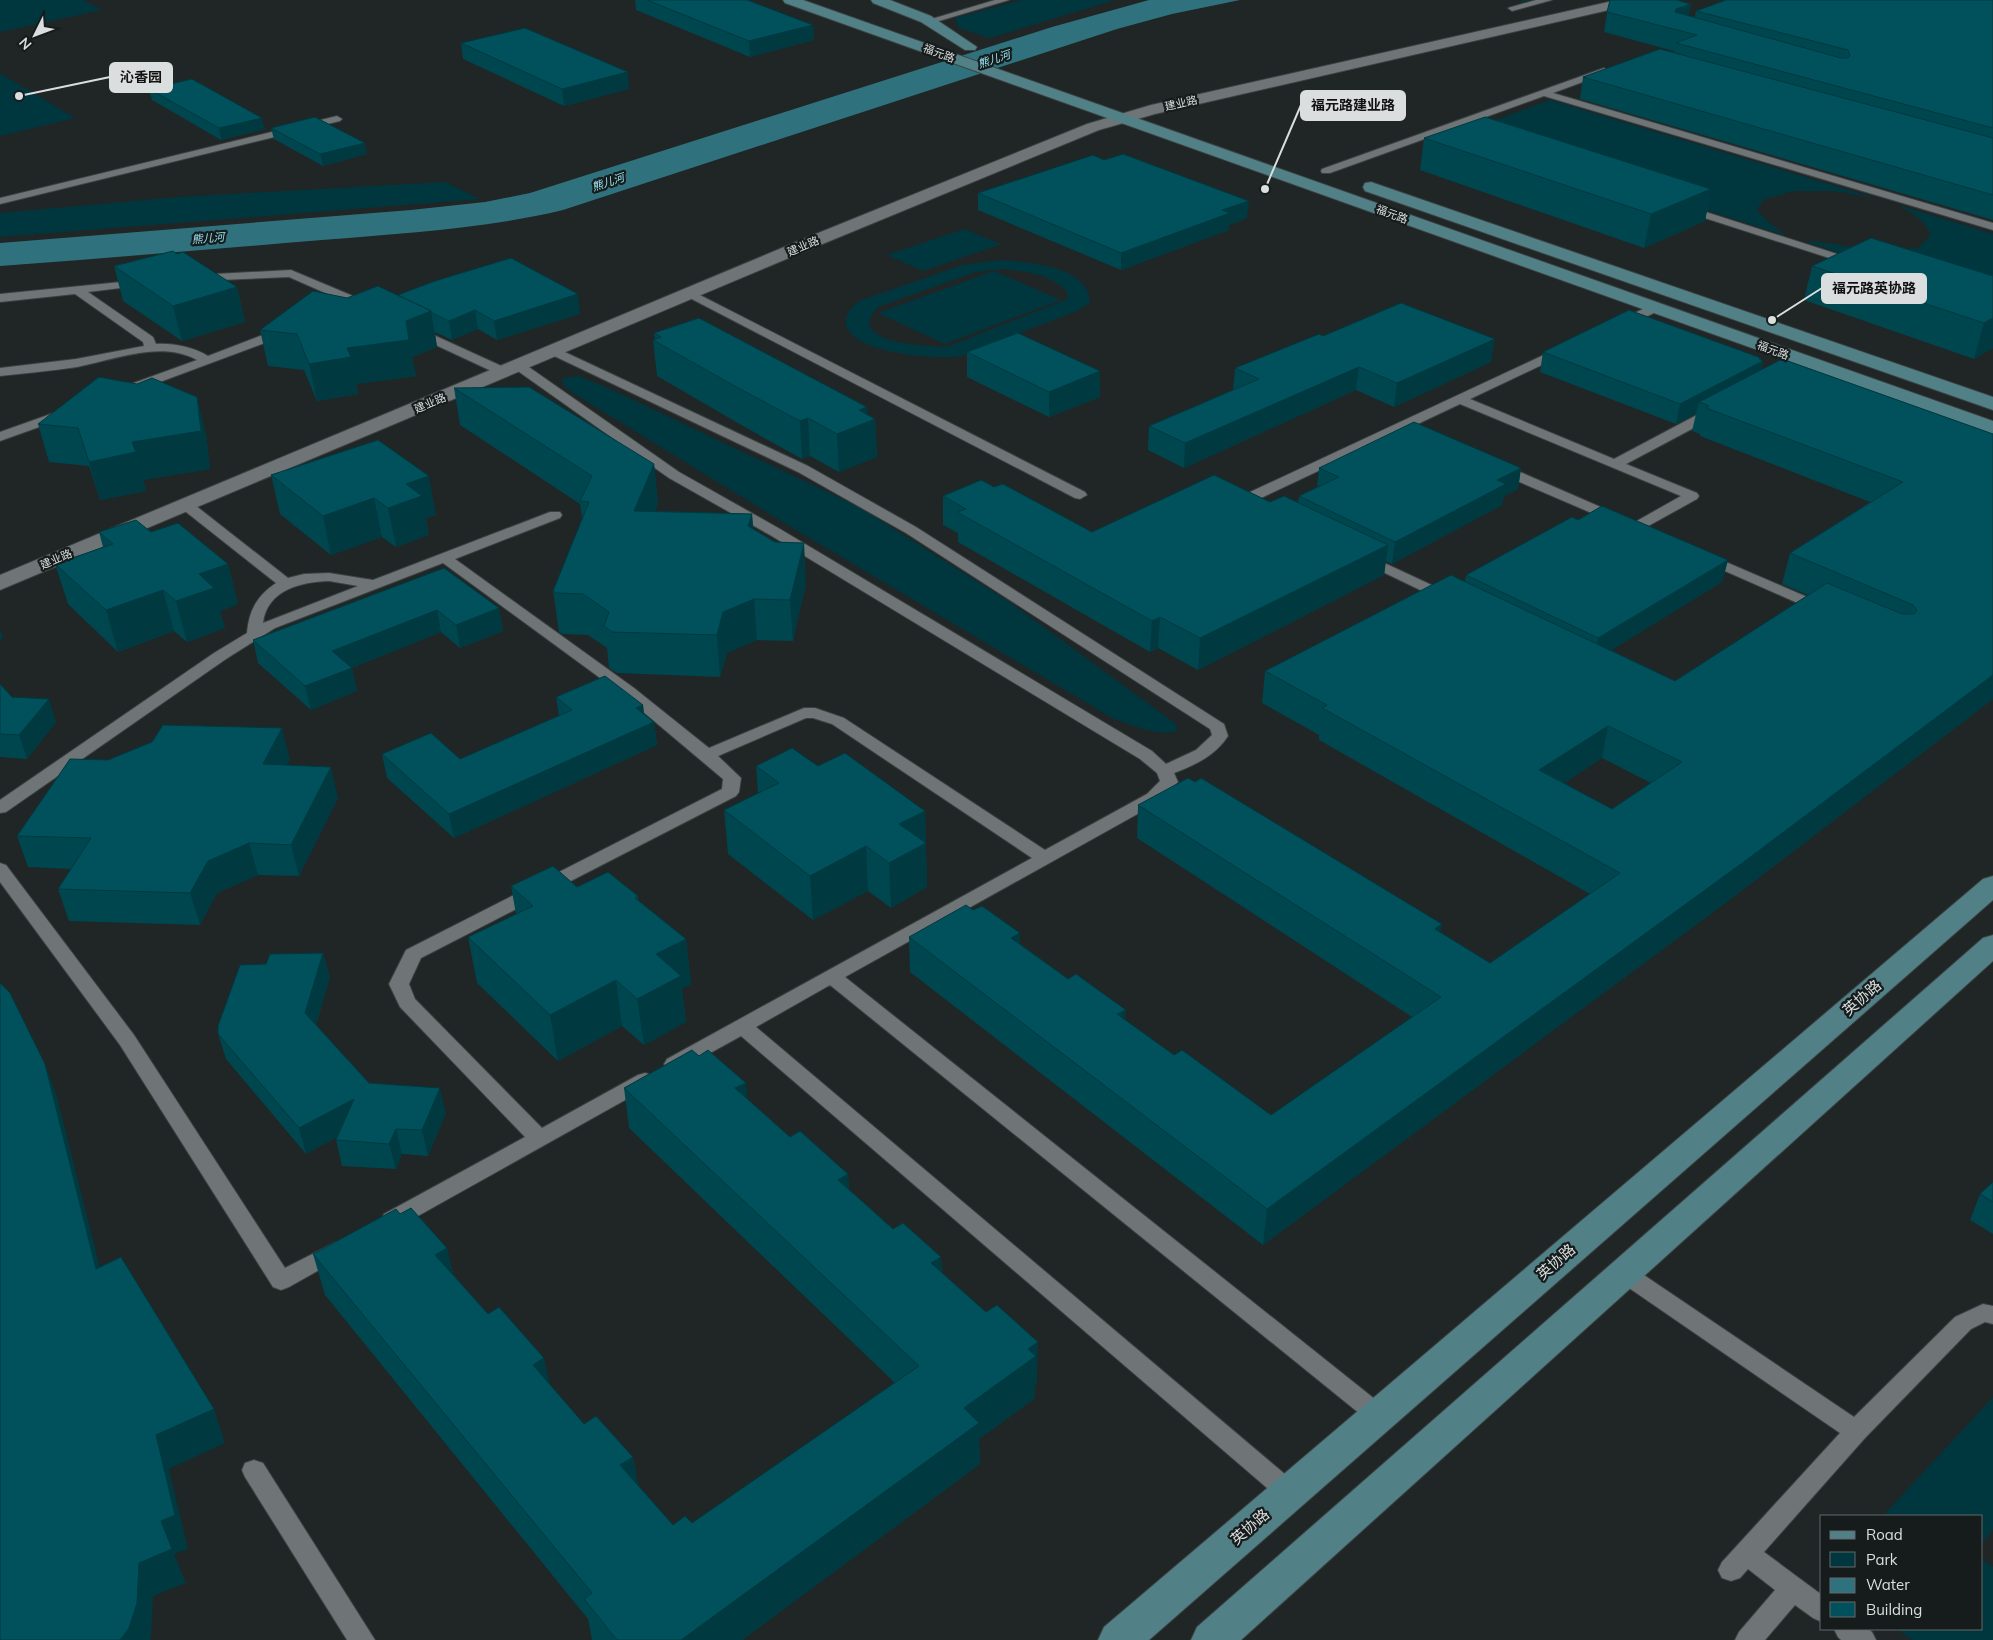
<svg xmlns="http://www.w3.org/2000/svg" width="1993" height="1640" font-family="Mulish,'Noto Sans SC',sans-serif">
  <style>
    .green { fill: #00373f; fill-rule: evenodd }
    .water { fill: #2f727d }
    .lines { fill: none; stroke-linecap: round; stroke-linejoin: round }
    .lane-casing { stroke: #3b4041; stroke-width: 2 }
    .street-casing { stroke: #3b4041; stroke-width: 2 }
    .secondary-casing { stroke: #3b4041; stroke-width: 2 }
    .lane { fill: #6f7576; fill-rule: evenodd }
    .street { fill: #6f7576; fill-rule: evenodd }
    .secondary { fill: #518086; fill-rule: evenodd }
    .wall { fill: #00464e; fill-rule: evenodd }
    .shaded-wall { fill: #003940 }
    .building { fill: #00515b; stroke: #003940; fill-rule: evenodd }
    .labels { text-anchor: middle; stroke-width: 4.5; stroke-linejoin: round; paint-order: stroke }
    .far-street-label { font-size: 11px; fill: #dadede; stroke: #161b1c }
    .far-water-label { font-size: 11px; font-style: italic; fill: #9beaf8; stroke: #161b1c }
    .near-street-label { font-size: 15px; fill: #dadede; stroke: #161b1c }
    .leader { fill: none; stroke: #dadede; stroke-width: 2 }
    .callout-dot { fill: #dadede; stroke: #161b1c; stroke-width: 2 }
    .callout { fill: #dadede; stroke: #dadede; stroke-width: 2 }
    .callout-label { font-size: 14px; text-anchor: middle; font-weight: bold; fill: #111 }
  </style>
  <rect width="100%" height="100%" fill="#202526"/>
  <g class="green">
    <polygon points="0,0 83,0 102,10 0,32"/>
    <polygon points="1022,0 1115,0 990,38 959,28 955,18"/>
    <polygon points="0,73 75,118 0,136"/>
    <polygon points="1550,100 1875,198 1834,191 1793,191 1763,200 1757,210 1768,222 1787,236 1463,132"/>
    <polygon points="445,182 480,199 0,237 0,213 178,197"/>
    <path d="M1898 205 1993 234V303L1807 242 1813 241 1881 251 1918 248 1931 235C1924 219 1912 213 1898 205Z"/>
    <polygon points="964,229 1001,244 923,271 887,255"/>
    <path d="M1000 260C1028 262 1090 266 1090 303L1077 311C1051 321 1025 331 999 341 986 346 973 352 960 356 938 361 826 352 849 311 851 308 856 304 859 301L962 265ZM1002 269C1025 271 1048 274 1066 290L1068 299 947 347C929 347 842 343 878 307L976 272Z"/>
    <polygon points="994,271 1061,300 945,344 878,313"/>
    <path d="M578 376 606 387 859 507 1011 603 1176 724 1177 731C1157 737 1134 725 1114 719L776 518 570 391 563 384 562 378Z"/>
    <polygon points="1993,1397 1993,1530 1982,1543 1982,1516 1883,1516"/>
    <polygon points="1982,1559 1993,1567 1993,1640 1912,1640 1897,1629 1982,1629"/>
  </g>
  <path class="water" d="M1149 0H1240L1172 14 1117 29 563 210C484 229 403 233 322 240 215 249 107 258 0 266V243L411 210 485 202 530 193 1052 27Z"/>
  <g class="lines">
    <defs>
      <g id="lane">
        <polygon points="995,0 1009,0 929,24 925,21"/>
        <polygon points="1536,0 1552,0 1512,11 1508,8"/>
        <polygon points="1604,68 1609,71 1607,73 1553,93 1993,223 1993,230 1544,96 1330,173 1322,173 1321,171 1322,169"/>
        <polygon points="337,116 342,119 340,121 0,204 0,198"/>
        <polygon points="1684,205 1859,261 1861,263 1859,265 1851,265 1680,210 1679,208 1680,206"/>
        <polygon points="291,270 372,304 374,307 368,311 364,310 289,277 197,281 191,278 197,275"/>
        <path d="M141 280 147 283 145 285 88 292 153 337 156 344C173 343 193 347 208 356L281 328H289L291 331 289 334 133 392 127 388 128 385 197 360C161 340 114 360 77 367 51 371 25 373 0 376V368L76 359 144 346 143 342 75 294 0 302V294Z"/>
        <polygon points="690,290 1085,492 1087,495 1080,499 1075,498 686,296 684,294 686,292"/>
        <polygon points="1654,304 1658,305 1660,308 1658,311 1623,328 1619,329 1613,325 1615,322"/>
        <polygon points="416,327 508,369 510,372 504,376 500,375 412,334 410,331"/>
        <path d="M1563 346 1567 347 1569 350 1567 353 1470 399 1614 459 1710 408H1720L1722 411 1720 414 1626 464 1697 493 1699 496 1697 499 1641 530H1631L1494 471 1492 468 1499 464 1504 465 1635 522 1681 496 1460 404 1261 498 1266 505 1274 511 1272 514C1258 517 1253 506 1246 496L1248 493Z"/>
        <path d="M554 347 808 466 916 527 1224 724 1228 736C1215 756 1195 765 1174 773L1178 782 1159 802 845 977 1386 1408 1390 1415 1386 1422 1378 1425 1370 1422 830 985 756 1027 1299 1486 1302 1493 1299 1500 1290 1504 1281 1500 741 1036 681 1069 674 1071 667 1069 664 1064 667 1059 1032 858 832 724 813 718H806L718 756 741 778 739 792 736 796 421 958 409 984 415 999 542 1128 638 1075 645 1073 652 1075 655 1080 652 1085 400 1226 392 1228 384 1226 381 1220 384 1214 525 1137 400 1007 389 984 406 950 722 789 723 779 622 694 443 563 275 628 226 659 6 812 0 813V800L214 653 247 633C249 610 257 596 276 583L181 508 179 505 186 501 191 502 288 578 304 574 329 573 373 580 550 512H560L562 515 560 518 455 559 634 688 709 748 804 708H815L844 718 1045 850 1147 794 1160 781 1157 773 1140 759 770 535 669 478 515 369 513 366 519 362 523 363 679 472 780 529 1152 751 1166 764 1196 750 1212 735 1210 729 906 533 798 472 550 354 548 351 550 348ZM329 581 358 586 263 623C267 590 301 582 329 581Z"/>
        <polygon points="62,410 69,414 67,417 0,441 0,432"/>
        <polygon points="1705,553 1828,606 1831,609 1828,612 1818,612 1700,560 1698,557 1700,554"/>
        <polygon points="1365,554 1453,595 1456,598 1453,601 1443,601 1360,561 1358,558 1360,555"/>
        <polygon points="0,863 6,865 134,1035 285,1268 336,1242 344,1244 347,1250 344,1256 289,1287 281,1290 273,1287 120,1045 0,882"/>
        <polygon points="1624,1264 1632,1267 1854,1417 1955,1317 1983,1304 1993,1306 1993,1324 1985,1322 1971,1329 1865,1438 1764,1552 1822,1595 1822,1622 1813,1618 1795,1605 1765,1640 1735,1640 1739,1632 1775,1590 1748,1569 1740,1578 1731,1581 1722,1578 1718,1570 1722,1562 1840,1433 1616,1279 1613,1273 1616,1267"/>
        <polygon points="254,1460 263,1463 375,1640 347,1640 245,1477 242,1470 245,1463"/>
        <polygon points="1834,1629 1868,1629 1872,1632 1876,1640 1841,1640 1838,1637"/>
      </g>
      <polygon id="street" points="1617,0 1642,0 1635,4 1155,114 1099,130 808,250 0,590 0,575 796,242 1087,124 1151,105"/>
      <g id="secondary">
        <polygon points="783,0 803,0 1993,421 1993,434 785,3"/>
        <polygon points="871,0 890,0 931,16 977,47 975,50 965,50 921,22 873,3"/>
        <polygon points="1371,182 1993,397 1993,410 1365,191 1363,187 1365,183"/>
        <polygon points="1993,876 1993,900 1149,1640 1098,1640 1104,1627 1983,879"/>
        <polygon points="1993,935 1993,961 1241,1640 1191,1640 1197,1627 1983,938"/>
      </g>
    </defs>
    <use href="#lane" class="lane-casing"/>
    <use href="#street" class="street-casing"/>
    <use href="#secondary" class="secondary-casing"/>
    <use href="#lane" class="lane"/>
    <use href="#street" class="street"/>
    <use href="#secondary" class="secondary"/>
  </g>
  <g class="wall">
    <polygon points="635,0 747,0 813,25 814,40 750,57 636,10"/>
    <polygon points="1993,0 1993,220 1580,99 1583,77 1674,52 1674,51 1604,32 1607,12 1691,4 1688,16 1695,17 1696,11"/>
    <polygon points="461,43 629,89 564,106 463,59"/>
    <polygon points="149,89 265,129 221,140 152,100"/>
    <polygon points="271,128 367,154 323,166 274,139"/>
    <polygon points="1424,138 1711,189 1705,221 1644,248 1420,170"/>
    <polygon points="978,193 1247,218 1229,225 1229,230 1121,270 978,210"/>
    <polygon points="114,266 237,287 245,322 182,341 123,301"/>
    <polygon points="1812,266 1993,276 1993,348 1974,359 1804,300"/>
    <polygon points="398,295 580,314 497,340 478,329 452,340 435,332 437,347 412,357 416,376 356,384 358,394 317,401 304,370 268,366 260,330 347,298"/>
    <polygon points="654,333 867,407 867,415 875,419 877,457 839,472 810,456 802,459 743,426 657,376 653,340 655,339"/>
    <polygon points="1323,336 1491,362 1394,407 1356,390 1184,468 1148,450 1149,426 1233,390 1235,368"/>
    <polygon points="967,352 1100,397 1049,417 967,377"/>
    <path d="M1543 352 1761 358V360L1763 361 1761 370 1993 434V699L1736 895 1263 1245 910 972 909 937 973 910 1174 1055 1271 1115 1412 1017 1137 838 1138 805 1440 932 1490 963 1590 894 1319 740V735L1262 703 1265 671 1465 581 1466 575 1578 520 1728 560 1722 582 1611 650 1675 681 1808 595 1782 584 1790 553 1870 502 1700 436V434L1692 431 1696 414 1676 424 1540 372ZM1602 758 1651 783 1612 809 1564 783Z"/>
    <polygon points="454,388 654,464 658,503 655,511 752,514 753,529 806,583 793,641 757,640 727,653 720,677 617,673 609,668 607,648 588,635 563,634 559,632 553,591 582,519 580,504 460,425"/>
    <polygon points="38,424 206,434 210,469 143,480 146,491 100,500 89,466 49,462"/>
    <polygon points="378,440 436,515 426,518 429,535 396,547 382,537 331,555 280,514 271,475"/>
    <polygon points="1319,468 1521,468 1518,489 1504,496 1502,505 1392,564 1386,561 1384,575 1198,670 1158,648 1150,652 958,542 958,533 943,525 943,496 994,487 1092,532 1270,502 1298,502 1299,496 1317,487"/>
    <polygon points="99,532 228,564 238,604 220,611 225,628 187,642 174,631 118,652 68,604 55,564 103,547"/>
    <polygon points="444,568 499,608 503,631 460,648 441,632 352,668 357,691 311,710 258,663 253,640"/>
    <polygon points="0,684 12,697 56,722 27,759 0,757"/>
    <polygon points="556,697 643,705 644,714 654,722 657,745 454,838 387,778 382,754 460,759 559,716"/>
    <polygon points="290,759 286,765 338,798 299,876 258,875 217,893 200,925 69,921 58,889 71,869 28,867 17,836 108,760"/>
    <polygon points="756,766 818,766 925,811 927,887 891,908 868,891 813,920 728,854 724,810 758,793"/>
    <polygon points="511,886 577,887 638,896 638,900 686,939 691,984 682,989 686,1022 644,1045 622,1026 558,1061 477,983 468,937 516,914"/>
    <polygon points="323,953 330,977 316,1025 369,1083 446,1113 428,1156 402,1154 396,1169 342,1166 336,1140 337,1137 306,1154 226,1059 218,1034 266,964"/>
    <polygon points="624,1088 747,1099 790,1137 848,1174 849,1189 893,1229 941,1257 942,1273 1037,1384 1035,1385 1035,1398 979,1439 980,1464 742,1640 592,1640 588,1619 325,1295 313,1254 400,1214 447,1248 453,1274 584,1424 633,1457 638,1485 673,1525 692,1523 895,1383 629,1128"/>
    <polygon points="1993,1182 1993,1234 1970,1220 1980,1194"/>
  </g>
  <g class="shaded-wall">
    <polygon points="1522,0 1531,0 1521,2"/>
    <polygon points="1691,4 1687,24 1672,29 1676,9"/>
    <polygon points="813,25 814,40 750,57 749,41"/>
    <polygon points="628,72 629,89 564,106 562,89"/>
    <polygon points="262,118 265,129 221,140 219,128"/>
    <polygon points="365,143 367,154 323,166 320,154"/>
    <polygon points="1711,189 1705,221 1644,248 1651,214"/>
    <polygon points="1249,201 1247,218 1229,225 1229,230 1121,270 1121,253 1222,210"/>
    <polygon points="237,287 245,322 182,341 173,306"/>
    <polygon points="578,294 580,314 497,340 494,321"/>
    <polygon points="475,310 478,329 452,340 449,321"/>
    <polygon points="431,311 437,347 412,357 416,376 356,384 358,394 317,401 309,364"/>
    <polygon points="1993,318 1993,348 1974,359 1984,323"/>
    <polygon points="1495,339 1491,362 1394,407 1397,383"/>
    <polygon points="1761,358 1760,362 1763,361 1759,381 1709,406 1699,402 1696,414 1676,424 1680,404"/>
    <polygon points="1359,367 1356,390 1184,468 1185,443"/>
    <polygon points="1100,371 1100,397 1049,417 1049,392"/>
    <polygon points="197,397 206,434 210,469 143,480 146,491 100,500 89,462 132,442"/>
    <polygon points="867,407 867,422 875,419 877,457 839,472 837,434 859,410"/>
    <polygon points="808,418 810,456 802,459 800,421"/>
    <polygon points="654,464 658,503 639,550 634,511"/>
    <polygon points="1521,468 1518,489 1504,496 1502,505 1392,564 1395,542 1497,480"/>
    <polygon points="429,476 436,515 426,518 429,535 396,547 388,508 406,484"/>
    <polygon points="374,498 382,537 331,555 323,516"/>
    <polygon points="752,514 755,553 748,526"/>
    <polygon points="804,543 806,583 793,641 790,600"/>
    <polygon points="1388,545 1384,575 1198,670 1200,638"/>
    <polygon points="1728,560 1722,582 1594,661 1598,638"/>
    <polygon points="228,564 238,604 220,611 225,628 187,642 176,601 199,574"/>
    <polygon points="163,590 174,631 118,652 106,610"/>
    <polygon points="754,599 757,640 727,653 720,677 717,635 723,612"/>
    <polygon points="499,608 503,631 460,648 456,625"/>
    <polygon points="437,610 441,632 352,668 357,691 311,710 305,686 332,651"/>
    <polygon points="1160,617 1158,648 1150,652 1152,621"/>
    <polygon points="0,629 3,637 0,641"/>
    <polygon points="1993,675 1993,699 1736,895 1263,1245 1267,1209"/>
    <polygon points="49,699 56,722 27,759 19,735"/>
    <polygon points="643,705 645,726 654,722 657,745 454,838 449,814 636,708"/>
    <polygon points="1608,726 1602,758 1533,803 1539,770"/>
    <polygon points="282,728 290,759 270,795 263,764"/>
    <polygon points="331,767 338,798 299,876 291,845"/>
    <polygon points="925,811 927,887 891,908 889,863 899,824"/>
    <polygon points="249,843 258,875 217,893 200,925 190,893 208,861"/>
    <polygon points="866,846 868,891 813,920 810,876"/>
    <polygon points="1442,924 1436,959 1435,929"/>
    <polygon points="1020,933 1020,968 1011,938"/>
    <polygon points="686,939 691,984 682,989 686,1022 644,1045 637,999 656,954"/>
    <polygon points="323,953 330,977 312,1038 305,1013"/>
    <polygon points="616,980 622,1026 558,1061 550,1015"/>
    <polygon points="1126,1010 1124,1044 1117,1014"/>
    <polygon points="45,1064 57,1097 109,1303 96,1269"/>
    <polygon points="746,1083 750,1123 735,1088"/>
    <polygon points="440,1088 446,1113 428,1156 422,1130"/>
    <polygon points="354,1099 360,1125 306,1154 299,1128"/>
    <polygon points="396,1129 402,1154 396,1169 389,1144"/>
    <polygon points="848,1174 850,1215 838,1180"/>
    <polygon points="447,1248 456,1289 435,1255"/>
    <polygon points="941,1257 942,1298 931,1263"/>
    <polygon points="1038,1342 1037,1384 1035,1385 1035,1398 979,1439 980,1464 742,1640 681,1640 964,1408 1028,1349"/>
    <polygon points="544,1358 553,1399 533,1365"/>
    <polygon points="214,1409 225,1443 169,1469 188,1549 174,1554 186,1583 153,1596 151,1636 150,1640 120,1640 139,1563 161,1521 156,1435"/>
    <polygon points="633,1457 640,1498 620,1465"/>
  </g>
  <g class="building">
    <polygon points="647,0 747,0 813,25 749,41"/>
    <polygon points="1610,0 1676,0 1691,4 1676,9 1675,12 1841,58 1848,58 1850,56 1848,50 1696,11 1726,0 1993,0 1993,128 1676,43 1697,35 1607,12"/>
    <polygon points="525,28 628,72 562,89 461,43"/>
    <polygon points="1660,49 1993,138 1993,195 1583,77"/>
    <polygon points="192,79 262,118 219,128 149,89"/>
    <polygon points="315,117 365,143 320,154 271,128"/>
    <polygon points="1485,117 1711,189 1651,214 1424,138"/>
    <polygon points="1123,154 1249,201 1222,210 1230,213 1121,253 978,193 1093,155 1104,160"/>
    <polygon points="1871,238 1993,276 1993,318 1984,323 1812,266"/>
    <polygon points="173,251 177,254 183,252 237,287 173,306 114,266"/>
    <polygon points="511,258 578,294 494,321 475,310 449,321 432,313 431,311 398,295 435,281"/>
    <polygon points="378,286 431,311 406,321 409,340 347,348 351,357 309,364 297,334 260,330 313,291 347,298"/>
    <polygon points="1401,303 1495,339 1397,383 1359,367 1185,443 1149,426 1259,379 1235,368 1319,334 1323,336"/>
    <polygon points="1629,310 1761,358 1759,359 1763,361 1680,404 1543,352"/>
    <polygon points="699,318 867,407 859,410 875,419 837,434 808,418 800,421 740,389 653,340 661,337 654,333"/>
    <polygon points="1018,333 1100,371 1049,392 967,352"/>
    <path d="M1782 359 1993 434V675L1745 861 1267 1209 909 937 966 905 973 910 982 906 1020 933 1011 938 1068 979 1076 974 1126 1010 1117 1014 1174 1055 1182 1050 1271 1115 1441 997 1138 805 1188 778 1195 782 1201 778 1442 924 1435 929 1490 963 1620 873 1322 708 1327 705 1265 671 1451 575 1675 681 1827 583 1902 614H1914L1917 610 1913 605 1790 553 1903 482 1706 408 1709 406 1699 402ZM1608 726 1682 762 1612 809 1539 770Z"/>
    <polygon points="99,377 137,384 152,378 197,397 201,431 132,442 136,452 89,462 78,428 38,424"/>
    <polygon points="529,387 654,464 634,511 752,514 748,526 775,542 804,543 790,600 754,599 723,612 717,635 612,632 604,626 609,612 583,594 557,593 553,591 589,502 580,501 592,476 454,388"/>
    <polygon points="1414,422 1521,468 1497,480 1506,484 1395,542 1299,496 1339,477 1319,468"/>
    <polygon points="378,440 429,476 406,484 422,496 388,508 374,498 323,516 271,475"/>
    <polygon points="1214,475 1270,502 1284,496 1388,545 1200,638 1160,617 1152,621 957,512 966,509 943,496 981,480 994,487 1003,484 1092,532"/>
    <polygon points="1602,506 1728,560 1598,638 1466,575 1572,517 1578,520"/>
    <polygon points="136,520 151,532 178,523 228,564 199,574 214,588 176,601 163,590 106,610 55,564 113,544 99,532"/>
    <polygon points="444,568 499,608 456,625 437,610 332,651 352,668 305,686 253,640"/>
    <polygon points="605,676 643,705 636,708 654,722 449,814 382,754 431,733 460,759 572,710 556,697"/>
    <polygon points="0,684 12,697 49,699 19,735 0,734"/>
    <polygon points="163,725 282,728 263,764 331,767 291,845 249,843 208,861 190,893 58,889 91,838 17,836 70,759 108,760 152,742"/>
    <polygon points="792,748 818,766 845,753 925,811 899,824 926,843 889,863 866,846 810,876 724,810 779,783 756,766"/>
    <polygon points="553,866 577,887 608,872 638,896 635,898 686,939 656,954 681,976 637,999 616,980 550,1015 468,937 533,906 511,886"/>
    <polygon points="323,953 305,1013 369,1083 440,1088 422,1130 396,1129 389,1144 336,1140 354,1099 299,1128 218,1034 218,1026 240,965 266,964 270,954"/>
    <polygon points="0,983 10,993 45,1064 96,1269 121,1257 214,1409 156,1435 175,1515 161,1521 172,1549 139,1563 137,1603 129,1628 120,1640 0,1640"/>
    <polygon points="692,1050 699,1056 708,1050 746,1083 735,1088 790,1137 800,1131 848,1174 838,1180 893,1229 903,1223 941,1257 931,1263 986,1312 997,1305 1038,1342 1028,1349 1036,1356 964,1408 979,1423 681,1640 617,1640 584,1599 592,1593 313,1254 396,1209 400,1214 411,1208 447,1248 435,1255 488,1314 499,1307 544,1358 533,1365 584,1424 596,1416 633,1457 620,1465 673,1525 685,1516 692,1523 919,1366 624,1088"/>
    <polygon points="1993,1182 1993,1202 1980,1194"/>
  </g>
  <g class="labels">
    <g class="far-street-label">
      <text transform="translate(939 53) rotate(20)" y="4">福元路</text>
      <text transform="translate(1181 103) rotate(-13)" y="4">建业路</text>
      <text transform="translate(1392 214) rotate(20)" y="4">福元路</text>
      <text transform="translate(803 246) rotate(-23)" y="4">建业路</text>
      <text transform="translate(1773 350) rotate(20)" y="4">福元路</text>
      <text transform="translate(430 403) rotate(-23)" y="4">建业路</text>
      <text transform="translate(56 559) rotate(-23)" y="4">建业路</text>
    </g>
    <g class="far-water-label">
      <text transform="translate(994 59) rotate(-18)" y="4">熊儿河</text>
      <text transform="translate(608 182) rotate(-18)" y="4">熊儿河</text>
      <text transform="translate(208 238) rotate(-5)" y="4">熊儿河</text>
    </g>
    <g class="near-street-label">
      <text transform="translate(1862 998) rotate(-41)" y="5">英协路</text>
      <text transform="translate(1556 1262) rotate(-41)" y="5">英协路</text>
      <text transform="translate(1250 1527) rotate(-41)" y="5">英协路</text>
    </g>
  </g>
  <path class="leader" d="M19 96L110 77M1265 189L1301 105M1772 320L1822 288"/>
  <g class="callout-dot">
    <circle cx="19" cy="96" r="5"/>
    <circle cx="1265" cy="189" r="5"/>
    <circle cx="1772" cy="320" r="5"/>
  </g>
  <g class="callout">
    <rect x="110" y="63" width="62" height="29" rx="5"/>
    <rect x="1301" y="91" width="104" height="29" rx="5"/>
    <rect x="1822" y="274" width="104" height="29" rx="5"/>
  </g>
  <g class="callout-label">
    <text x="141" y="82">沁香园</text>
    <text x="1353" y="110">福元路建业路</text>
    <text x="1874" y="293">福元路英协路</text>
  </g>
  <rect x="1820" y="1515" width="162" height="115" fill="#161b1c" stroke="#64696a"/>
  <rect x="1830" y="1531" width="25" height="8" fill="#518086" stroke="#64696a"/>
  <text x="1866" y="1540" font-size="15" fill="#dadede">Road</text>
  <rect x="1830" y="1552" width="25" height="15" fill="#00373f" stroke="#64696a"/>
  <text x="1866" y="1565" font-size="15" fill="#dadede">Park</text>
  <rect x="1830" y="1578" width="25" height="15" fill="#2f727d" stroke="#64696a"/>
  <text x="1866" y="1590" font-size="15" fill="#dadede">Water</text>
  <rect x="1830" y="1602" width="25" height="15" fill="#00515b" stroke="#64696a"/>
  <text x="1866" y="1615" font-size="15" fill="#dadede">Building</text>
  <g transform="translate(35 35) rotate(228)" stroke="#161b1c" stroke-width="4" paint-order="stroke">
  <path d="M0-4L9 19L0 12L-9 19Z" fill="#dadede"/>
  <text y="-8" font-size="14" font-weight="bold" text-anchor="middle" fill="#dadede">N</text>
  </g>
</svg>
